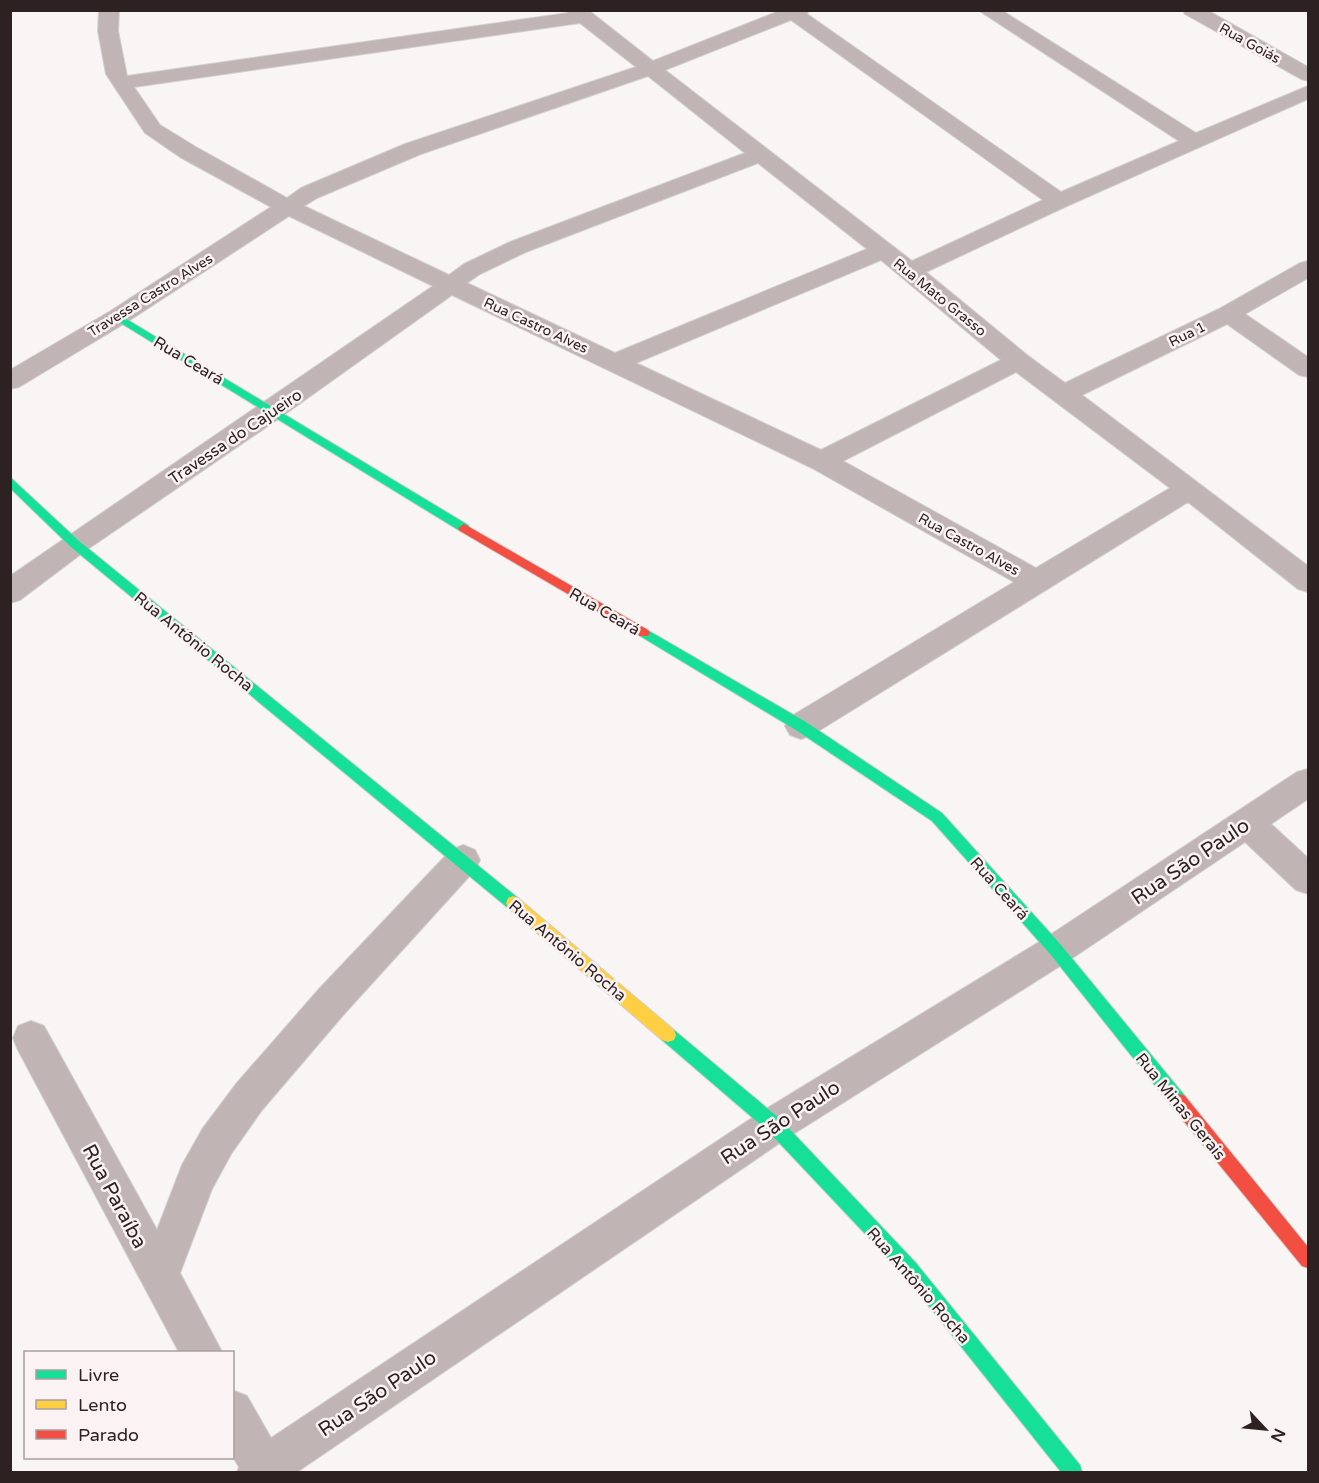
<svg xmlns="http://www.w3.org/2000/svg" width="1319" height="1483" font-family="'Varela Round',sans-serif">
  <style>
    .lines { fill: none; stroke-linecap: round; stroke-linejoin: round }
    .street-casing { stroke: #d3d0d0; stroke-width: 2 }
    .fast-casing { stroke: #d3d0d0; stroke-width: 2 }
    .slow-casing { stroke: #d3d0d0; stroke-width: 2 }
    .jam-casing { stroke: #d3d0d0; stroke-width: 2 }
    .street { fill: #c0b4b4; fill-rule: evenodd }
    .fast { fill: #16e098; fill-rule: evenodd }
    .slow { fill: #ffcf43; fill-rule: evenodd }
    .jam { fill: #f24e42; fill-rule: evenodd }
    .labels { text-anchor: middle; stroke-width: 5; stroke-linejoin: round; paint-order: stroke }
    .far-street-label { font-size: 14px; fill: #2d2121; stroke: #fbf3f3 }
    .street-label { font-size: 16px; fill: #2d2121; stroke: #fbf3f3 }
    .near-street-label { font-size: 20px; fill: #2d2121; stroke: #fbf3f3 }
  </style>
  <rect width="100%" height="100%" fill="#f9f5f5"/>
  <g class="lines">
    <defs>
      <g id="street">
        <path d="M99 10H119L118 31 127 76 568 13 566 10H588L653 61 782 10H809L807 14 1061 192 1179 141 978 10H1001L1196 133 1308 86V99L1067 206 926 272 1027 355 1065 383 1219 309 1300 263 1308 261V278L1245 314 1308 357V377L1299 375 1227 324 1082 395 1308 566V592L1298 589 1188 502 812 735 801 739 790 735 785 726 790 717 1014 582 812 468 452 295 281 417 85 551 20 600 10 603V576L433 286 289 216 127 322 19 387 10 389V370L109 312 271 207 180 157 145 133 106 74 98 31ZM791 20 1043 200 912 261 665 70ZM580 23 636 67 405 144 301 188 287 198 196 147 160 125 134 87ZM648 76 745 153 510 242 464 264 449 275 304 206 317 198 421 154ZM758 163 867 249 615 353 467 283 480 274 526 252ZM881 260 1001 360 821 450 636 363ZM1016 372 1170 488 1036 568 843 461Z"/>
        <polygon points="1183,10 1207,10 1308,67 1308,81 1301,79 1185,14"/>
        <polygon points="1308,769 1308,799 1271,824 1308,858 1308,894 1296,890 1245,842 1068,961 787,1138 297,1472 237,1472 239,1467 232,1455 232,1390 247,1396 271,1438 761,1112 1044,939 1297,772"/>
        <polygon points="463,845 475,850 480,860 475,870 345,1013 262,1110 231,1154 212,1189 180,1273 222,1352 179,1352 18,1050 13,1038 18,1026 31,1021 44,1026 157,1230 182,1165 203,1128 236,1084 319,989 451,850"/>
      </g>
      <g id="fast">
        <polygon points="118,314 468,525 470,528 468,531 460,531 114,319 113,317"/>
        <polygon points="10,477 79,541 518,898 520,903 518,908 513,910 508,908 71,547 10,488"/>
        <polygon points="644,628 806,722 942,813 1061,945 1185,1096 1187,1102 1185,1108 1179,1110 1173,1108 1051,955 932,821 796,730 640,636 638,633"/>
        <polygon points="668,1028 674,1030 780,1119 916,1263 1080,1465 1082,1472 1061,1472 904,1275 768,1131 662,1040 660,1035 662,1030"/>
      </g>
      <polygon id="slow" points="513,896 518,898 674,1030 676,1035 674,1040 668,1042 662,1040 508,908 506,903 508,898"/>
      <g id="jam">
        <polygon points="464,524 648,630 650,633 648,636 640,636 460,531 458,528"/>
        <polygon points="1179,1094 1185,1096 1308,1247 1308,1268 1302,1266 1173,1108 1171,1102 1173,1096"/>
      </g>
    </defs>
    <use href="#street" class="street-casing"/>
    <use href="#fast" class="fast-casing"/>
    <use href="#slow" class="slow-casing"/>
    <use href="#jam" class="jam-casing"/>
    <use href="#street" class="street"/>
    <use href="#fast" class="fast"/>
    <use href="#slow" class="slow"/>
    <use href="#jam" class="jam"/>
  </g>
  <g class="labels">
    <g class="far-street-label">
      <text transform="translate(1250 43) rotate(29)" y="5">Rua Goiás</text>
      <text transform="translate(150 295) rotate(-32)" y="5">Travessa Castro Alves</text>
      <text transform="translate(940 297) rotate(39)" y="5">Rua Mato Grasso</text>
      <text transform="translate(536 325) rotate(25)" y="5">Rua Castro Alves</text>
      <text transform="translate(1187 334) rotate(-26)" y="5">Rua 1</text>
      <text transform="translate(969 544) rotate(29)" y="5">Rua Castro Alves</text>
    </g>
    <g class="street-label">
      <text transform="translate(189 360) rotate(31)" y="6">Rua Ceará</text>
      <text transform="translate(235 436) rotate(-34)" y="6">Travessa do Cajueiro</text>
      <text transform="translate(605 611) rotate(30)" y="6">Rua Ceará</text>
      <text transform="translate(194 641) rotate(39)" y="6">Rua Antônio Rocha</text>
      <text transform="translate(1000 888) rotate(48)" y="6">Rua Ceará</text>
      <text transform="translate(568 950) rotate(40)" y="6">Rua Antônio Rocha</text>
      <text transform="translate(1181 1106) rotate(51)" y="6">Rua Minas Gerais</text>
      <text transform="translate(919 1285) rotate(49)" y="6">Rua Antônio Rocha</text>
    </g>
    <g class="near-street-label">
      <text transform="translate(1190 861) rotate(-34)" y="7">Rua São Paulo</text>
      <text transform="translate(780 1122) rotate(-33)" y="7">Rua São Paulo</text>
      <text transform="translate(115 1196) rotate(62)" y="7">Rua Paraíba</text>
      <text transform="translate(377 1393) rotate(-34)" y="7">Rua São Paulo</text>
    </g>
  </g>
  <rect width="1319" height="1483" fill="none" stroke="#2d2121" stroke-width="24"/>
  <rect x="24" y="1351" width="210" height="108" fill="#fbf3f3" stroke="#a99f9f" stroke-width="1.5"/>
  <rect x="36" y="1370" width="30" height="9" fill="#16e098" stroke="#a99f9f" stroke-width="1.5"/>
  <text x="78" y="1381" font-size="18" fill="#2d2121">Livre</text>
  <rect x="36" y="1400" width="30" height="9" fill="#ffcf43" stroke="#a99f9f" stroke-width="1.5"/>
  <text x="78" y="1411" font-size="18" fill="#2d2121">Lento</text>
  <rect x="36" y="1430" width="30" height="9" fill="#f24e42" stroke="#a99f9f" stroke-width="1.5"/>
  <text x="78" y="1441" font-size="18" fill="#2d2121">Parado</text>
  <g transform="translate(1265 1429) rotate(116)" stroke="#fbf3f3" stroke-width="4.5" paint-order="stroke">
  <path d="M0-4.5L10 22L0 15L-10 22Z" fill="#2d2121"/>
  <text y="-9" font-size="16" font-weight="bold" text-anchor="middle" fill="#2d2121">N</text>
  </g>
</svg>
